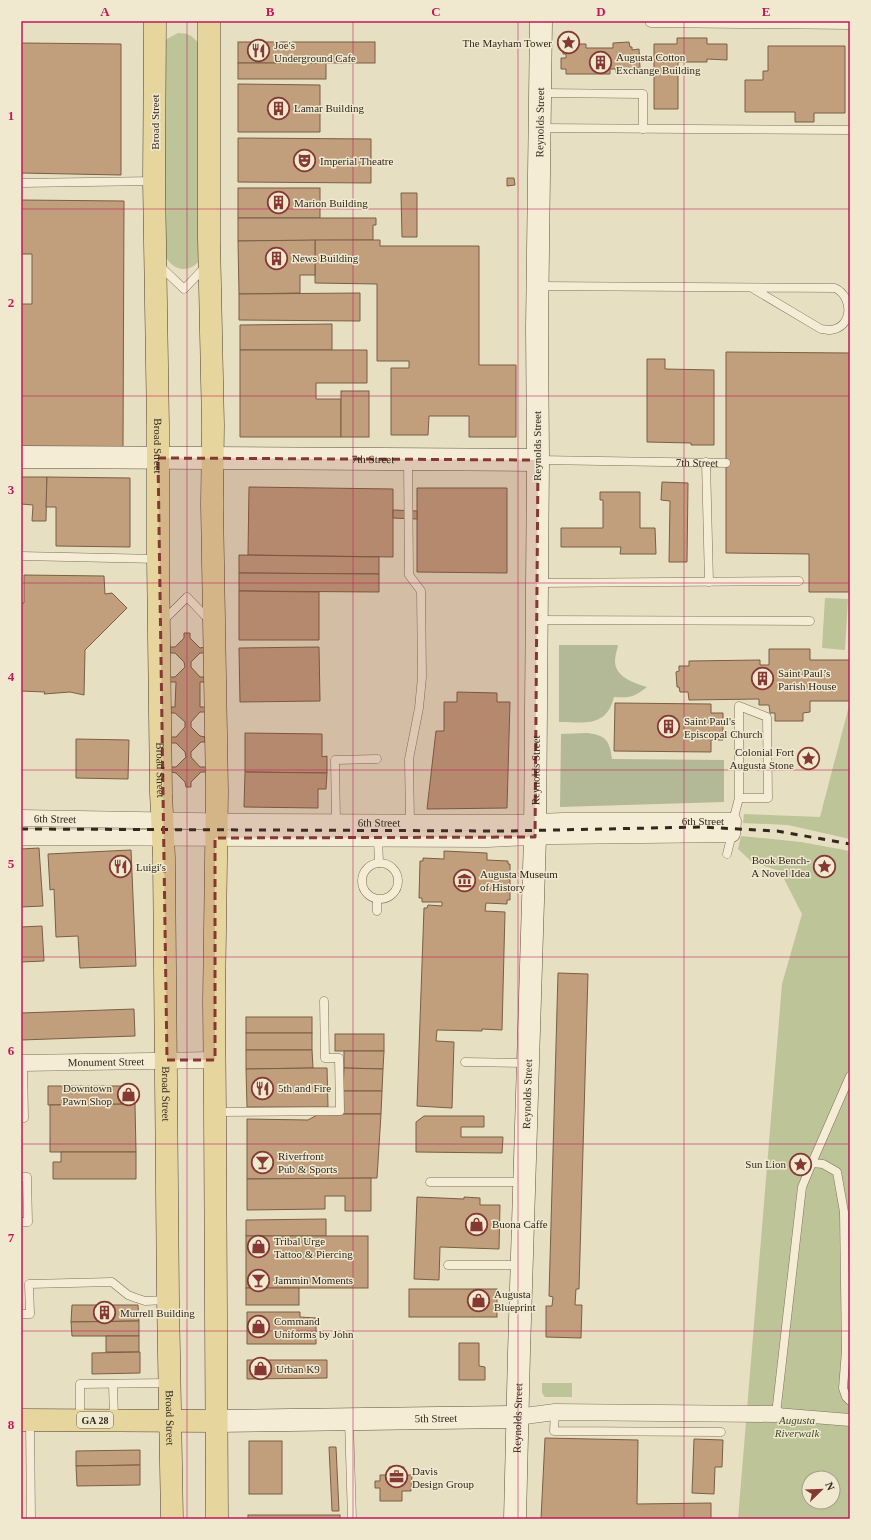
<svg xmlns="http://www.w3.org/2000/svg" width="871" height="1540" font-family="Georgia,serif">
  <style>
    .green { fill: #bcc498; fill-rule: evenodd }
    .cemetery { fill: #b3b996 }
    .building { fill: #c19e7c; stroke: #7b5e44 }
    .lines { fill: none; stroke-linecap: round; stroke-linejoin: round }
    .service-casing { stroke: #7f715b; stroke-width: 9 }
    .pedestrian-casing { stroke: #7f715b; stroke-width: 13 }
    .minor-casing { stroke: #7f715b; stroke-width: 17 }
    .secondary-casing { stroke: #61523f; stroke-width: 23 }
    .primary-casing { stroke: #4d3f2f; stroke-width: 23 }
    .service { stroke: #f4ecd4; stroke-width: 8 }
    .pedestrian { stroke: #f4ecd4; stroke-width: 12 }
    .minor { stroke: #f4ecd4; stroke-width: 16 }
    .secondary { stroke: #f4ecd4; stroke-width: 22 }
    .primary { stroke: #e7d59e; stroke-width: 22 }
    .rail { stroke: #31281e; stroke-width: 3; stroke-dasharray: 7 7; stroke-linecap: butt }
    .marked { fill: #863833; fill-opacity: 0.2; stroke: #863833; stroke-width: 3; stroke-dasharray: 8 5; stroke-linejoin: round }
    .grid { fill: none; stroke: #c2185b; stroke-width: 1; stroke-opacity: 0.55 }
    .labels { text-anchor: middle; stroke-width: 3; stroke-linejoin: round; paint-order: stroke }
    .shield { fill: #f0e9d0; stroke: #6a6253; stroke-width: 1 }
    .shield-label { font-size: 10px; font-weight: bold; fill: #31281e }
    .poi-label { font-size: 11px; fill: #31281e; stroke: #f0e9d0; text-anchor: start }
    .street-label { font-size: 11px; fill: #31281e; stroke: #f0e9d0 }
    .park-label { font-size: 11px; font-style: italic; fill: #3f4a27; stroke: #f0e9d0 }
    .neatline { fill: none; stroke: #c2185b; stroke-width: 1.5 }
    .grid-label { font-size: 13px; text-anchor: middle; font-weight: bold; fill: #c2185b }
  </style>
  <rect width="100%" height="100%" fill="#e7dfc2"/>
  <g class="green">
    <path d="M178 33C188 33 193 36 199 44L200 260C189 274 172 271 165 255L164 45 167 39Z"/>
    <polygon points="825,598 848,599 845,650 822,648"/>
    <polygon points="850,702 850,839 788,825 743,823 744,814 820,817"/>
    <path d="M741 836 801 842 850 851V1519H738L782 984 802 914 780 871 752 862 738 849ZM809 1478H833V1502H809Z"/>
    <polygon points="542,1383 572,1383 572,1397 545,1397 542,1393"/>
  </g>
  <g class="cemetery">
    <path d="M559 645H618C617 650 615 656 615 661 615 677 634 683 647 687 634 697 631 698 614 697 606 728 585 722 559 722Z"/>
    <path d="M587 733C606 735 610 741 612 759L724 760V802L560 807 561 734Z"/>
  </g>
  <g class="building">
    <polygon points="677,38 707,38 707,44 727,44 727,60 707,59 707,62 678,62 678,109 654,109 654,44 677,44"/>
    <rect x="238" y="42" width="137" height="21"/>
    <polygon points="629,42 630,47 632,47 632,50 639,49 640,68 632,68 632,73 616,74 616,69 610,69 610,74 566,74 566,69 561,69 561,58 566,58 566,54 563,54 563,48 573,48 573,44 586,44 586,48 613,48 613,43"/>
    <polygon points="21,43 121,44 121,175 21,173"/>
    <polygon points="768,46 845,46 845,113 814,113 814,122 795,122 795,112 745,112 745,80 763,80 763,71 768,71"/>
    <rect x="238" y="63" width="88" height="16"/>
    <polygon points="238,84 320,85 320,132 238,132"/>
    <polygon points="238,138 371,139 371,183 238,182"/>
    <polygon points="507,178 514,178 515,185 507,186"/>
    <rect x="238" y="188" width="82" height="30"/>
    <polygon points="401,193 417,193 417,237 402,237"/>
    <polygon points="21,200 124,201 123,449 21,449 21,304 32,304 32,254 21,254"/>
    <polygon points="238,218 376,218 376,225 373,225 373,240 238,241"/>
    <polygon points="315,240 380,240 380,246 479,246 479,365 516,365 516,437 469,437 469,416 429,416 428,435 391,435 391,368 409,368 409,361 377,361 377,284 315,283"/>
    <polygon points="315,240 315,275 300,275 300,293 239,294 238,241"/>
    <polygon points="360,293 360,321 239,320 239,294"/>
    <polygon points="332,324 332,350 240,350 240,325"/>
    <polygon points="240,350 367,350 367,383 316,383 316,399 341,399 341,437 240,437"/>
    <polygon points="726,352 850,353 850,592 809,592 809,554 726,553"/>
    <polygon points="647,359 665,359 665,369 714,370 714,445 691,445 691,443 647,442"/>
    <rect x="341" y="391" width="28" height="46"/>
    <polygon points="21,477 47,477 46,521 32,521 33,505 21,504"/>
    <polygon points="47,477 130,478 130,547 56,546 56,507 46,507"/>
    <polygon points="662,482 688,483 687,562 669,562 670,501 661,500"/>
    <polygon points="249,487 393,489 393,557 248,555"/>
    <polygon points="417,488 507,488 507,573 417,572"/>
    <polygon points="600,492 640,492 640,528 655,528 656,554 620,554 621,547 561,547 561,528 603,528 603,500 600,500"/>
    <polygon points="393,510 417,511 417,519 393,518"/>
    <polygon points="239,555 379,557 379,574 239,573"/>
    <polygon points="239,573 379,574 379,592 239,591"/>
    <polygon points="24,575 104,576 105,594 112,593 127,608 85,650 84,695 70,692 44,694 45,692 21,691 21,603 24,603"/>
    <polygon points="239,591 319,592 319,640 239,640"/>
    <polygon points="184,633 190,633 190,638 200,648 205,647 205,653 200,653 191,662 191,667 200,677 205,677 205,682 200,682 200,707 205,707 205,712 200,712 191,722 191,727 200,736 205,737 205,742 201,742 191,752 191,757 200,767 206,767 206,772 201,772 191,782 191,787 186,787 185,782 176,773 171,772 171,767 176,767 186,757 185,752 176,743 170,743 170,737 176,737 185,727 185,722 175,713 170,713 170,707 175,707 176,682 170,682 170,677 175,677 185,667 184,662 175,653 170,653 170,647 175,647 184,638"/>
    <polygon points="319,647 320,701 240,702 239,648"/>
    <polygon points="769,649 810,649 810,660 850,660 850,701 810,701 810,712 803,713 803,721 775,721 775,713 770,713 769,705 759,705 759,699 689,700 688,692 680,692 679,687 677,687 676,672 679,671 679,666 689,666 689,661 760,660 760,665 769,665"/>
    <polygon points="457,692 497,693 497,702 510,702 507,808 427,809 436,731 444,731 444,702 457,702"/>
    <polygon points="615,703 711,704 711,713 723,713 723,740 711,740 711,752 614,751"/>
    <polygon points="245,733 322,734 322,757 327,756 327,773 245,772"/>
    <polygon points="76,739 129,740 128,779 76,778"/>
    <polygon points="245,772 327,773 326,789 318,789 318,808 244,807"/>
    <polygon points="39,848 43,906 21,907 21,849"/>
    <polygon points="131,850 136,966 80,968 78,936 56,937 54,889 50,890 48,854"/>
    <polygon points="444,851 487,853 487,860 508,861 508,864 510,864 510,900 507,900 507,904 486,903 485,911 505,912 502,1030 482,1029 482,1031 437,1030 436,1041 454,1042 452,1108 417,1106 424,908 427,908 428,905 442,906 442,902 422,902 422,898 419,898 420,861 423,861 423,858 444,859"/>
    <polygon points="42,926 44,961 21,962 21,927"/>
    <polygon points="558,973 588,974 579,1289 576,1289 575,1305 582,1305 581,1338 546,1337 546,1306 552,1306 553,1297 549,1296"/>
    <polygon points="134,1009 135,1036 21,1040 21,1013"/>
    <rect x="246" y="1017" width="66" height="16"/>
    <rect x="246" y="1033" width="66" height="17"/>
    <rect x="335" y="1034" width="49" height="17"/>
    <polygon points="246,1050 312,1050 313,1068 246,1069"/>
    <polygon points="344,1051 384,1051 383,1069 344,1068"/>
    <polygon points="313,1068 327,1068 328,1107 247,1107 246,1069"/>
    <polygon points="344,1068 383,1069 382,1091 343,1091"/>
    <polygon points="48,1086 135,1086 135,1104 48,1105"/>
    <polygon points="343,1091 382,1091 381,1114 343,1114"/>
    <polygon points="135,1104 136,1152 50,1152 50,1105"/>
    <polygon points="319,1114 381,1114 377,1178 247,1179 247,1119 308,1120"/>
    <polygon points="424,1116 484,1116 484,1127 461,1127 461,1137 503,1137 502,1153 416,1152 416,1122"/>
    <polygon points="61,1152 136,1152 136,1179 53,1179 53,1162 61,1162"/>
    <polygon points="371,1178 371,1211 345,1211 345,1196 325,1196 325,1209 247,1210 247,1179"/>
    <polygon points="417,1197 464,1199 464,1197 480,1198 480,1205 500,1205 499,1249 440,1247 439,1280 414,1279"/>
    <polygon points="326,1219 326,1236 246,1236 246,1220"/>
    <rect x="246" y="1236" width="122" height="52"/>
    <rect x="246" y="1288" width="53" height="17"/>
    <rect x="409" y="1289" width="88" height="28"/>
    <polygon points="72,1305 138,1305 139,1321 71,1322"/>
    <polygon points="247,1312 300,1312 300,1317 316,1318 316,1344 247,1344"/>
    <polygon points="139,1321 139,1336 72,1336 71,1322"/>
    <rect x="106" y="1336" width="33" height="16"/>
    <polygon points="459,1343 479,1343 479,1366 485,1367 485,1380 459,1380"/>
    <polygon points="140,1352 140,1373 92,1374 92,1353"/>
    <polygon points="247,1360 327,1360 327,1378 247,1379"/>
    <polygon points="545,1438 638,1440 637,1504 711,1503 711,1519 541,1519"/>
    <polygon points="694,1439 723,1440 722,1467 715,1467 714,1494 692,1493"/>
    <rect x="249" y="1441" width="33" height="53"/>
    <polygon points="329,1447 336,1447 339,1511 332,1511"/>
    <polygon points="140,1450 140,1465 76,1466 76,1451"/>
    <polygon points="140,1465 140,1485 77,1486 76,1466"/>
    <polygon points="389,1467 404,1467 404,1475 412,1475 411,1491 402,1491 402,1501 380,1501 380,1488 375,1488 375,1481 380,1481 380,1475 389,1475"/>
    <rect x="248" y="1515" width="92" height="4"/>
  </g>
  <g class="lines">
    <defs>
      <g id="service">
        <polyline points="541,93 643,94 643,129"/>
        <polyline points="541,128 850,130"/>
        <polyline points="21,183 154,181"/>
        <polyline points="159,265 184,289 206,266"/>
        <path d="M539 286 835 288C854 297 853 328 830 330 827 330 824 329 821 329L752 288"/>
        <polyline points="408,460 409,575 421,591 422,677 419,708 409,759 410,822"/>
        <path id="s1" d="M539 460 726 463"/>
        <polyline points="706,462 709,582"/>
        <polyline points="21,556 158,559"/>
        <polyline points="538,583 799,581"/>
        <polyline points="537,620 810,621"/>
        <polyline points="162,622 187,597 210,621"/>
        <polyline points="733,821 739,798 739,706 767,717 768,798 739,798"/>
        <polyline points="336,822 335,760 377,759"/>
        <polyline points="378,839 379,863"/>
        <polyline points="727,854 732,834"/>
        <circle cx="380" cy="881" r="18"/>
        <polyline points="377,899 377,911"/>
        <polyline points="465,1062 528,1063"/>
        <polyline points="216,1112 340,1111 339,1058 325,1058 324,1001"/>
        <polyline points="21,1118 24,1118 23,1063"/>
        <polyline points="812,1163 823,1164 837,1172 844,1212 846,1351 843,1388 846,1397 850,1401"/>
        <polyline points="21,1177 27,1177 28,1222 21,1222"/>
        <polyline points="430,1182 524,1182"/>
        <polyline points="448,1265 521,1265"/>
        <polyline points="21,1314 30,1314 29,1284 112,1282 128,1295 136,1298 145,1301 168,1300"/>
        <polyline points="113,1384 114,1419"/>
        <polyline points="555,1412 554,1431 721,1432"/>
        <polyline points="776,1414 802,1187 812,1163 850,1076"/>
        <polyline points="80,1420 80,1384 168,1383"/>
        <polyline points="349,1420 352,1519"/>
        <polyline points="30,1421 31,1519"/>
      </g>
      <g id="pedestrian">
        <polyline points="651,21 850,23"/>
        <polyline points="776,1414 850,1420"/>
      </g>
      <g id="minor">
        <path id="s2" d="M21 818 250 822 514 823 563 821H733L732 834 555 836 487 839 21 837"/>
        <path id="s3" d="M21 1063 215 1060"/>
        <polyline points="517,1417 555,1412 776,1414"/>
      </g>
      <g id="secondary">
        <path id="s4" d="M21 457 538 460"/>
        <path id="s5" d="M216 1421 517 1417"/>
        <path id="s6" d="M515 1519 519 1352 535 837 538 460 537 328 541 21"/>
      </g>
      <g id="primary">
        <path id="s7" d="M155 21 154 181 158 426V559L161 793 164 858 168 1300 172 1519"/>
        <polyline points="209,21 209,239 213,425 212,505 217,791 214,1000 215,1112 217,1519"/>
        <polyline points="21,1420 216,1421"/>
      </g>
    </defs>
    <use href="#service" class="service-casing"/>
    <use href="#pedestrian" class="pedestrian-casing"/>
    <use href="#minor" class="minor-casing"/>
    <use href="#secondary" class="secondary-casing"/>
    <use href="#primary" class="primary-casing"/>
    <use href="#service" class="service"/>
    <use href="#pedestrian" class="pedestrian"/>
    <use href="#minor" class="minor"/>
    <use href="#secondary" class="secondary"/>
    <use href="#primary" class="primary"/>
    <polyline class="rail" points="21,829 506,831 700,827 777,831 850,844"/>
  </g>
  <path class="marked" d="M158 458 538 460 535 837 215 838V1060H167Z"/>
  <path class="grid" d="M187 21V1519M353 21V1519M518 21V1519M684 21V1519M21 209H850M21 396H850M21 583H850M21 770H850M21 957H850M21 1144H850M21 1331H850"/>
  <defs>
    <symbol id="sight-ring" viewBox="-11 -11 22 22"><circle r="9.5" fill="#f0e9d0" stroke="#863833" stroke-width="1.5"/><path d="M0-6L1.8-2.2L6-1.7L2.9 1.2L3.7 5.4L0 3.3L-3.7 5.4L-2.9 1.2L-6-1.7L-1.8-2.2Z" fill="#863833"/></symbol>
    <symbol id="restaurant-ring" viewBox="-11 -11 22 22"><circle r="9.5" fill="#f0e9d0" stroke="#863833" stroke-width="1.5"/><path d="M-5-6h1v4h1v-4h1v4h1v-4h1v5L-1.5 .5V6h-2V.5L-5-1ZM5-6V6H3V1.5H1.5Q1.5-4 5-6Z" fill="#863833"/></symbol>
    <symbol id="building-ring" viewBox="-11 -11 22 22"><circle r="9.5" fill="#f0e9d0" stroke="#863833" stroke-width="1.5"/><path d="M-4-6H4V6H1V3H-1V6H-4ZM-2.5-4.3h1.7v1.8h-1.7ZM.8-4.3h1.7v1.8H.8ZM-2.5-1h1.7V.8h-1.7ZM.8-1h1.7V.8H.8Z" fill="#863833"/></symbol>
    <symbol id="theatre-ring" viewBox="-11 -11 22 22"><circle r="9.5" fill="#f0e9d0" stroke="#863833" stroke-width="1.5"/><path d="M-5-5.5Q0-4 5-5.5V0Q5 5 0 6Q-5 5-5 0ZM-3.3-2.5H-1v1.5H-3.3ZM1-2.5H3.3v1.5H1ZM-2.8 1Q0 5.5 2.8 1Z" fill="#863833"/></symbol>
    <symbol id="museum-ring" viewBox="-11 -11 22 22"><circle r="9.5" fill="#f0e9d0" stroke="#863833" stroke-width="1.5"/><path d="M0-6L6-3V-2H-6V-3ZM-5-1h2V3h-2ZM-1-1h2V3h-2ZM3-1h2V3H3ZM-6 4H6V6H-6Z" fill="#863833"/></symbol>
    <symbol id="shop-ring" viewBox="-11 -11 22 22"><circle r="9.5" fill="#f0e9d0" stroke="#863833" stroke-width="1.5"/><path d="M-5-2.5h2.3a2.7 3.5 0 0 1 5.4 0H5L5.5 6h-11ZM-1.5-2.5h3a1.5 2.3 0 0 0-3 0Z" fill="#863833"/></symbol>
    <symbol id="bar-ring" viewBox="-11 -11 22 22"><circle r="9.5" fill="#f0e9d0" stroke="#863833" stroke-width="1.5"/><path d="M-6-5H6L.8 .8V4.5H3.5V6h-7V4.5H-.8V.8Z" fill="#863833"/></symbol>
    <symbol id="office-ring" viewBox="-11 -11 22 22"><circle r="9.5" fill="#f0e9d0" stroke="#863833" stroke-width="1.5"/><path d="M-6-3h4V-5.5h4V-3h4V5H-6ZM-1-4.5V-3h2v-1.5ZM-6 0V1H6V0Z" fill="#863833"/></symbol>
  </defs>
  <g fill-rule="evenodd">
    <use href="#sight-ring" x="556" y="30" width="25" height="25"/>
    <use href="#restaurant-ring" x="246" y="38" width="25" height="25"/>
    <use href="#building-ring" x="588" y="50" width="25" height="25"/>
    <use href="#building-ring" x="266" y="96" width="25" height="25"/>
    <use href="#theatre-ring" x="292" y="148" width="25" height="25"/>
    <use href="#building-ring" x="266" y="190" width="25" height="25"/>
    <use href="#building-ring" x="264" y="246" width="25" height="25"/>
    <use href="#building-ring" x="750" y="666" width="25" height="25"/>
    <use href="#building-ring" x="656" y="714" width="25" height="25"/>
    <use href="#sight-ring" x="796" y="746" width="25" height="25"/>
    <use href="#sight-ring" x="812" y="854" width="25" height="25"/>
    <use href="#restaurant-ring" x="108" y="854" width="25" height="25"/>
    <use href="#museum-ring" x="452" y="868" width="25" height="25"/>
    <use href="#restaurant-ring" x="250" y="1076" width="25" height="25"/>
    <use href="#shop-ring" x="116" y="1082" width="25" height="25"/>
    <use href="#bar-ring" x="250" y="1150" width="25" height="25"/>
    <use href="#sight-ring" x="788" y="1152" width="25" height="25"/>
    <use href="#shop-ring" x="464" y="1212" width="25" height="25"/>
    <use href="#shop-ring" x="246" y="1234" width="25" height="25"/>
    <use href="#bar-ring" x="246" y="1268" width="25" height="25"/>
    <use href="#shop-ring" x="466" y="1288" width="25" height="25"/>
    <use href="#building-ring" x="92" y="1300" width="25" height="25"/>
    <use href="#shop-ring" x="246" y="1314" width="25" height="25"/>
    <use href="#shop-ring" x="248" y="1356" width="25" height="25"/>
    <use href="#office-ring" x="384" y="1464" width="25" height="25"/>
  </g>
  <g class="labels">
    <rect class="shield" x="77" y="1412" width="36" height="16" rx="3"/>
    <g class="shield-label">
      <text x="95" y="1424">GA 28</text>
    </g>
    <g class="poi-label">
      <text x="552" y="47" text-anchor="end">The Mayham Tower</text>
      <text x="274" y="49">Joe's<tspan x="274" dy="13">Underground Cafe</tspan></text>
      <text x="616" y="61">Augusta Cotton<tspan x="616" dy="13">Exchange Building</tspan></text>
      <text x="294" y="112">Lamar Building</text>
      <text x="320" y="165">Imperial Theatre</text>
      <text x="294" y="207">Marion Building</text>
      <text x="292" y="262">News Building</text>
      <text x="778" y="677">Saint Paul’s<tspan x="778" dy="13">Parish House</tspan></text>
      <text x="684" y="725">Saint Paul's<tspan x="684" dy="13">Episcopal Church</tspan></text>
      <text x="794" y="756" text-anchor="end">Colonial Fort<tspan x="794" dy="13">Augusta Stone</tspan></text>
      <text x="810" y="864" text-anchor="end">Book Bench-<tspan x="810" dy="13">A Novel Idea</tspan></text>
      <text x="136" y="871">Luigi's</text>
      <text x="480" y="878">Augusta Museum<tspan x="480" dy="13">of History</tspan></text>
      <text x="112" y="1092" text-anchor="end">Downtown<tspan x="112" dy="13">Pawn Shop</tspan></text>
      <text x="278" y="1092">5th and Fire</text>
      <text x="278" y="1160">Riverfront<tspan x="278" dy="13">Pub &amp; Sports</tspan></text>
      <text x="786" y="1168" text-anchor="end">Sun Lion</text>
      <text x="492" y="1228">Buona Caffe</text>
      <text x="274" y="1245">Tribal Urge<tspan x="274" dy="13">Tattoo &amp; Piercing</tspan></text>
      <text x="274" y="1284">Jammin Moments</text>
      <text x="494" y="1298">Augusta<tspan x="494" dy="13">Blueprint</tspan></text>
      <text x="120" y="1317">Murrell Building</text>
      <text x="274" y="1325">Command<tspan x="274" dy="13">Uniforms by John</tspan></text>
      <text x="276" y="1373">Urban K9</text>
      <text x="412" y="1475">Davis<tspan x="412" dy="13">Design Group</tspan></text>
    </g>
    <g class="street-label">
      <text transform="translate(155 122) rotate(-90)" y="4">Broad Street</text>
      <text dy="4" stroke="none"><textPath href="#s6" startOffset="1397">Reynolds Street</textPath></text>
      <text dy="4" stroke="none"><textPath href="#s7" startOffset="425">Broad Street</textPath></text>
      <text transform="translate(537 446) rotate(-90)" y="4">Reynolds Street</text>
      <text dy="4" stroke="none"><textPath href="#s4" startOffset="352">7th Street</textPath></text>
      <text dy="4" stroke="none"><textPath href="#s1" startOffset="158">7th Street</textPath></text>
      <text dy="4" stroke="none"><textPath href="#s7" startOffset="749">Broad Street</textPath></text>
      <text dy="4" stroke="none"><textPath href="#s6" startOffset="749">Reynolds Street</textPath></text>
      <text dy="4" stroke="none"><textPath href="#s2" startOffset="34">6th Street</textPath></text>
      <text dy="4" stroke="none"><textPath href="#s2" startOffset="682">6th Street</textPath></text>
      <text dy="4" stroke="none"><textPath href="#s2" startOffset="358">6th Street</textPath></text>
      <text dy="4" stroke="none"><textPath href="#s3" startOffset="85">Monument Street</textPath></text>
      <text dy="4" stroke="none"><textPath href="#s7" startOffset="1073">Broad Street</textPath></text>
      <text dy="4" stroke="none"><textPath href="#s6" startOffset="425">Reynolds Street</textPath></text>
      <text dy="4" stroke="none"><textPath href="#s7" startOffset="1397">Broad Street</textPath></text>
      <text dy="4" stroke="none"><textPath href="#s5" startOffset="220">5th Street</textPath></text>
      <text dy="4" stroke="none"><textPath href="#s6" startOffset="101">Reynolds Street</textPath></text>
    </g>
    <g class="park-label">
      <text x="797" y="1424">Augusta<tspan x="797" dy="13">Riverwalk</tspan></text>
    </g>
  </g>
  <rect width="871" height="1540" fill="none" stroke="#f0e9d0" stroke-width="44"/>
  <g transform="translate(821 1490) rotate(67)"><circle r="19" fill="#f0e9d0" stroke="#a49c89"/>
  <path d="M0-3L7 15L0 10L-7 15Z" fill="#863833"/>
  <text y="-6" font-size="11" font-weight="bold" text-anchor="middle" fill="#31281e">N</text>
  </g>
  <rect x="22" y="22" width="827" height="1496" class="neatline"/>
  <g class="grid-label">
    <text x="105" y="16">A</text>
    <text x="270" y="16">B</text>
    <text x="436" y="16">C</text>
    <text x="601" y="16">D</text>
    <text x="766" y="16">E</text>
    <text x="11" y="120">1</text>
    <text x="11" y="307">2</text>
    <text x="11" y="494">3</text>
    <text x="11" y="681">4</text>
    <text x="11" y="868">5</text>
    <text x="11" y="1055">6</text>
    <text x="11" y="1242">7</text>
    <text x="11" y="1429">8</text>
  </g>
</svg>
